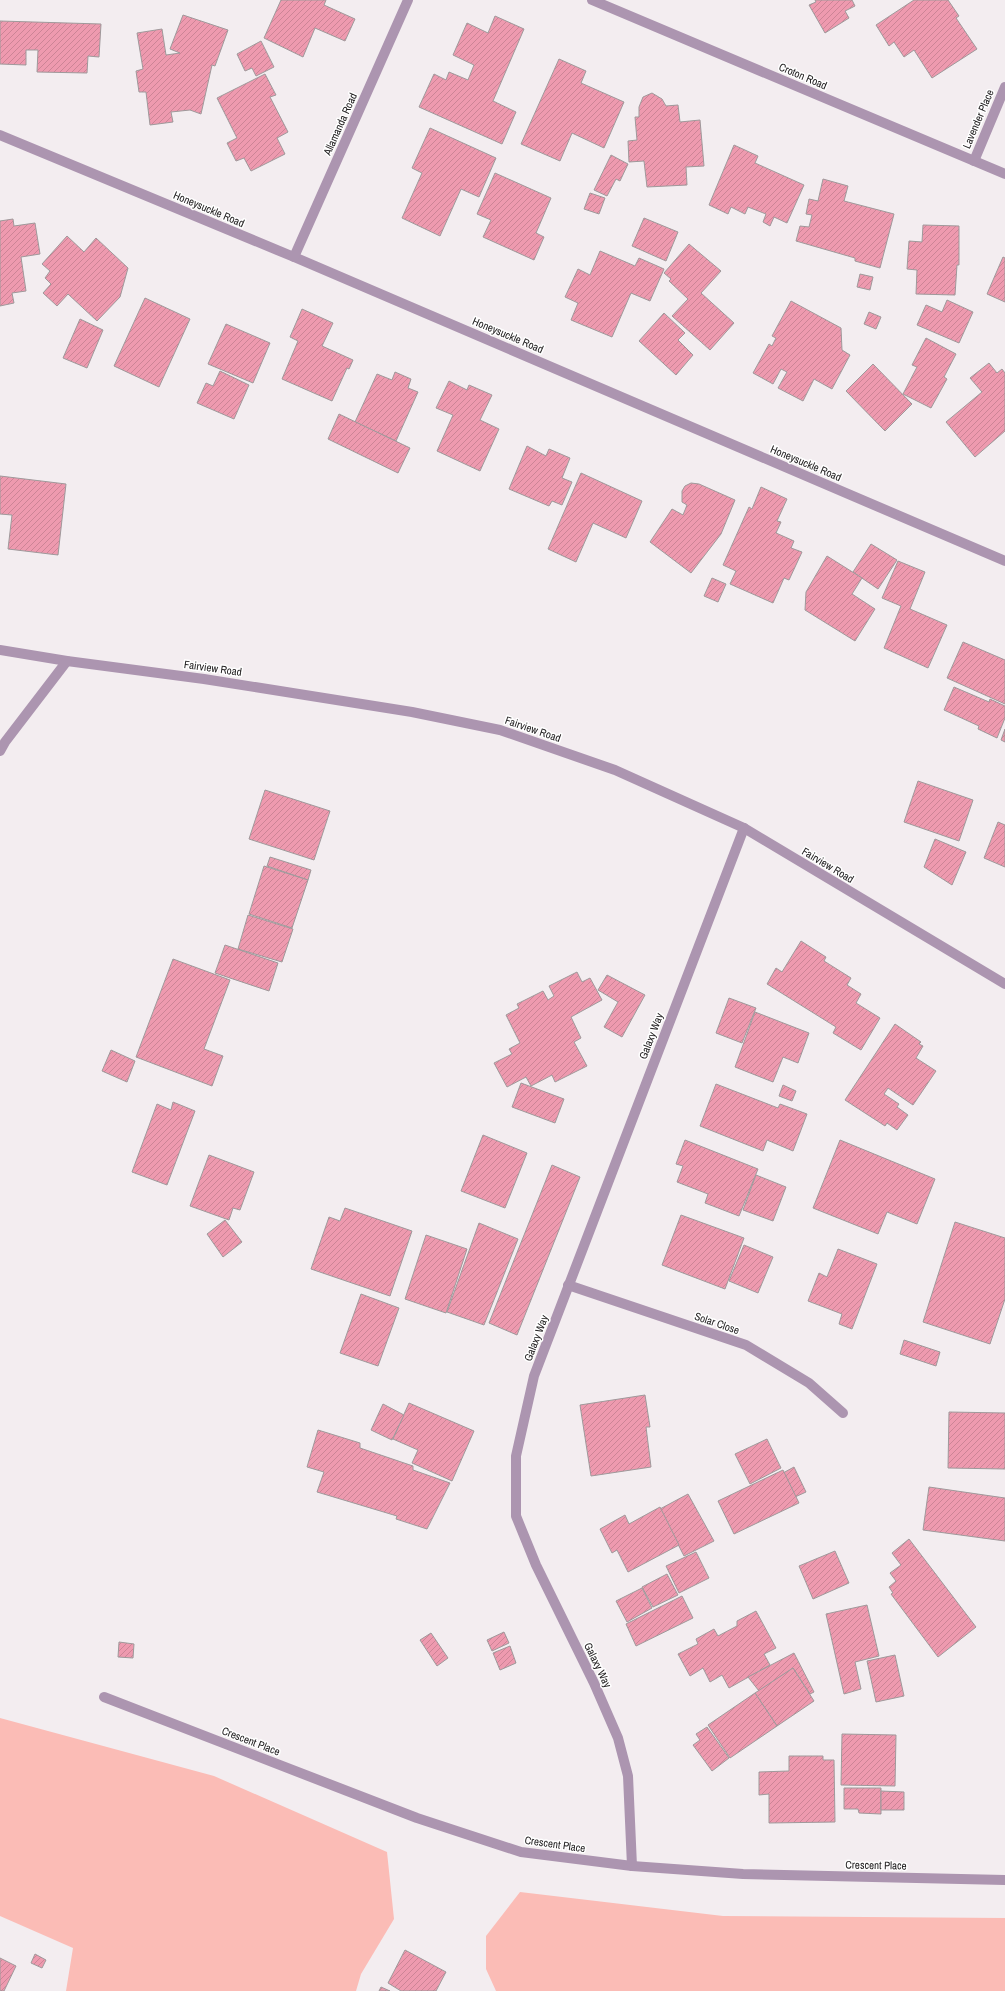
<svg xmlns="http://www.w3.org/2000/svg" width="1005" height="1991" font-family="'Archivo Narrow',sans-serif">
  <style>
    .green { fill: #fbbcb6 }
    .building { fill: url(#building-hatch); stroke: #9f999b }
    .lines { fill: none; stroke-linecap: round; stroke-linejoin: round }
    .minor { stroke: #ac95b0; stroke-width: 10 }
    .labels { text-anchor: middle; stroke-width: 3; stroke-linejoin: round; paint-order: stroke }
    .street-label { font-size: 11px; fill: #232122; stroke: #fff }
  </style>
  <defs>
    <pattern id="building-hatch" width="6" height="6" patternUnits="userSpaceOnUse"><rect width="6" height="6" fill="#ee9aaf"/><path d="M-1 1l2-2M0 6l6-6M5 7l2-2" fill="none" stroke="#cc8496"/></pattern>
  </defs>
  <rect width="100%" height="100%" fill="#f3edf0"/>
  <g class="green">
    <polygon points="0,1718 214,1776 387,1852 394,1919 361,1974 356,1991 66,1991 73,1948 0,1916"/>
    <polygon points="520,1892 723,1916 1005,1918 1005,1991 496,1991 486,1969 486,1936"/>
  </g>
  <g class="building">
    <polygon points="281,0 326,0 324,5 355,19 345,41 315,28 303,57 264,38"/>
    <polygon points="815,0 852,0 855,6 845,11 849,18 825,33 809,5 816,2"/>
    <polygon points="914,0 948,0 959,16 956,18 977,49 932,78 914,50 904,57 894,42 889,46 876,25"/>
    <polygon points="183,15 228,30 215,66 212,65 201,114 190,110 171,112 173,122 150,125 146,92 139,92 136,71 143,69 137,33 162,29 166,55 180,53 170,49"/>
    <polygon points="495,16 524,29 493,101 516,112 502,144 419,107 434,74 446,80 449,72 468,80 474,65 453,55 467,23 488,33"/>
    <polygon points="0,21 101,24 99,57 88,56 87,73 37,72 38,50 26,50 26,65 0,64"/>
    <polygon points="261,41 274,67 256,76 252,68 245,71 237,54"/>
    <polygon points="559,59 586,71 581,83 624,102 604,148 572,133 560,161 521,144"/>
    <polygon points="265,74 276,95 270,97 288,132 277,138 285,154 251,171 244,158 236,161 227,143 237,138 217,98"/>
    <polygon points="652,93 662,99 666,106 678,105 680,122 700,120 704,166 686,167 687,185 647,187 644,161 629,162 628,141 637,140 635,117 639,117 639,107 643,97"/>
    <polygon points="430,128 496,158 479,197 461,189 440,236 402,218 422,173 412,168"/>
    <polygon points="734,145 758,156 755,163 804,185 787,223 774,217 770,226 763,222 766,214 748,207 745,214 731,207 728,214 709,205"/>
    <polygon points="611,155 628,164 620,181 616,179 607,196 594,190"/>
    <polygon points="495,173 551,198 536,233 544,237 534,260 483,237 491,220 477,214"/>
    <polygon points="823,179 848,186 844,201 894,214 880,268 855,261 855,258 796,241 800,226 809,227 812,215 806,214 809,199 818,201"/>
    <polygon points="590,193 605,198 599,214 584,209"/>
    <polygon points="644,218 678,232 666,261 632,246"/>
    <polygon points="13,219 14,226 35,223 40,254 21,257 26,291 12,293 14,303 0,306 0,221"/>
    <polygon points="923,225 959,226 959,265 957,265 955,295 916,294 917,270 907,269 909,241 922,242"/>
    <polygon points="67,236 84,252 96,238 128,268 120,297 97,321 68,294 57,306 43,293 51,284 45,278 50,271 42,264"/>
    <polygon points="689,244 721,271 701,293 734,323 710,350 672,316 688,299 669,281 671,279 664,273"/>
    <polygon points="600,251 635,266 639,258 664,269 650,301 631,293 612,337 571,320 578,303 565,297 578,269 590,275"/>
    <polygon points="1003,257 1005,258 1005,302 987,294"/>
    <polygon points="860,274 873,277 870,290 857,287"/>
    <polygon points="145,298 190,319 159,387 114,366"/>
    <polygon points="947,300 973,312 959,343 917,325 926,305 942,312"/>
    <polygon points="791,301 841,328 842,350 850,355 832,389 814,379 803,401 778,388 787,372 781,369 773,384 753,373 769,344 772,346 776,338 772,336"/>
    <polygon points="302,309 333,323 322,346 353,360 349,369 347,368 332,401 282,379 298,341 290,337"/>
    <polygon points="869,312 881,317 876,329 864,324"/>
    <polygon points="664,313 685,333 678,340 693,355 676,375 639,341"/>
    <polygon points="80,319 103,330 87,368 63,358"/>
    <polygon points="226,324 270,343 253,383 208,364"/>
    <polygon points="926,338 956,354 944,377 947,379 931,408 903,394 917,367 912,365"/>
    <polygon points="989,363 997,373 1002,369 1005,373 1005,431 975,457 946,422 982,392 970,378"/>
    <polygon points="873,364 912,404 885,431 846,391"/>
    <polygon points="220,371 249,385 234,419 197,403 206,383 213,386"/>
    <polygon points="395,372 411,379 408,388 418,392 396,441 355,422 377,374 392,380"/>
    <polygon points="449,381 467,390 469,385 492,395 480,420 499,429 480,471 437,451 453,415 436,408"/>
    <polygon points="339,414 410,448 398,473 328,439"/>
    <polygon points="527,446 546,456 549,449 570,458 562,478 572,482 562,505 552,501 549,506 509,489"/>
    <polygon points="581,473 642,501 626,538 593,523 576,562 548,549"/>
    <polygon points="0,476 66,484 58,555 8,549 12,515 0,514"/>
    <polygon points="691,483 699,484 735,500 721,534 691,573 650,542 672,509 683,515 687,505 682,502 682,491 685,486"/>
    <polygon points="761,487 787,499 777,521 781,522 776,533 794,541 791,548 802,552 789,580 784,578 773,603 730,584 736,571 723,565 749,507 752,509"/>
    <polygon points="871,544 897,560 878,589 853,572"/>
    <polygon points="827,556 862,578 852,594 875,609 855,641 805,610 806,592"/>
    <polygon points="898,561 925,572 910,609 947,625 928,668 884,648 901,606 882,598"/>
    <polygon points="712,578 726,584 718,602 704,596"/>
    <polygon points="963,642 1005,660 1005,704 947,678"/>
    <polygon points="954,687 989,702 990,699 1005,706 1005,718 997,738 978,729 979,726 944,710"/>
    <polygon points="1005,729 1005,742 1001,740"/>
    <polygon points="918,781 973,800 959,841 904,822"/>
    <polygon points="265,790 330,811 314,860 249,839"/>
    <polygon points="998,822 1005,825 1005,867 984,858"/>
    <polygon points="935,839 966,852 952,885 924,867"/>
    <polygon points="270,857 311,870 308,880 267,866"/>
    <polygon points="264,866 308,880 292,928 249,914"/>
    <polygon points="248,915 293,929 282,962 238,949"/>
    <polygon points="801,941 826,957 824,961 851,978 847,985 861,994 856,1003 880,1018 861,1050 833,1033 836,1027 767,984 776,968 782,972"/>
    <polygon points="225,945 278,963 269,991 215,973"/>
    <polygon points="173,959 230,980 204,1049 223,1056 212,1086 136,1057"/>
    <polygon points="577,972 582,982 590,978 602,1000 571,1017 581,1038 574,1042 587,1066 555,1082 552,1075 531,1086 526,1077 507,1087 494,1063 512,1054 509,1049 520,1043 506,1015 519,1008 517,1004 543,991 548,1000 554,996 549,986"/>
    <polygon points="607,975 645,995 622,1037 604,1027 618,1002 598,990"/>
    <polygon points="729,998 756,1008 742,1043 716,1033"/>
    <polygon points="755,1012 809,1033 798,1063 783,1057 773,1082 735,1067"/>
    <polygon points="895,1024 921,1042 919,1044 923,1046 916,1058 936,1071 913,1105 888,1088 884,1094 899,1104 897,1107 908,1115 897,1130 887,1123 885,1126 845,1100"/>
    <polygon points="111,1050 135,1061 127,1082 102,1071"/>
    <polygon points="521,1083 564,1099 555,1123 512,1107"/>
    <polygon points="716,1084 778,1108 780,1104 807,1114 793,1151 767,1140 763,1151 700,1126"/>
    <polygon points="783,1085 796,1091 792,1101 779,1096"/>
    <polygon points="173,1102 195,1111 167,1185 132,1172 157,1104 171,1110"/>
    <polygon points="483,1135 527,1153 505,1208 461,1191"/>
    <polygon points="685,1140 758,1169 739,1216 705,1203 708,1194 677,1182 683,1166 676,1164"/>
    <polygon points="840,1140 935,1179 917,1224 887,1212 878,1234 813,1208"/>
    <polygon points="209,1155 254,1172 240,1210 233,1208 229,1220 190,1206"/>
    <polygon points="552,1165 580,1177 517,1335 489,1323"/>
    <polygon points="756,1175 786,1187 773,1221 743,1210"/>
    <polygon points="345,1208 412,1231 390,1296 311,1269 329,1217 340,1221"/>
    <polygon points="681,1215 744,1238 725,1289 662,1265"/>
    <polygon points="225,1220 242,1242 223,1257 207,1234"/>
    <polygon points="955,1222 1005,1238 1005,1299 990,1344 923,1322"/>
    <polygon points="479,1223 518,1239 484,1325 447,1312"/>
    <polygon points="426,1235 467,1249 446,1313 405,1299"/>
    <polygon points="744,1245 773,1257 758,1293 729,1281"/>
    <polygon points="838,1249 877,1264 852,1329 839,1324 842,1314 808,1301 819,1273 827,1277"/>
    <polygon points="361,1294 399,1308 378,1366 340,1353"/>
    <polygon points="904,1340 940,1352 936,1366 900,1354"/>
    <polygon points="645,1395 650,1427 646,1427 651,1467 591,1476 580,1405"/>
    <polygon points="409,1403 474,1431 452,1481 412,1463 418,1450 393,1439"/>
    <polygon points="383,1404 404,1415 392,1440 371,1430"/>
    <polygon points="949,1412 1005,1413 1005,1469 948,1468"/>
    <polygon points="318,1430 360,1443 360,1448 413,1466 413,1470 450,1483 427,1529 396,1519 397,1516 317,1492 324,1472 307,1467"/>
    <polygon points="767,1439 781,1468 750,1484 735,1454"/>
    <polygon points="794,1467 806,1492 795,1497 783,1473"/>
    <polygon points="783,1470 799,1503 734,1534 718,1501"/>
    <polygon points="929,1487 1005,1498 1005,1541 923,1530"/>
    <polygon points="688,1494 714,1541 684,1556 660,1509"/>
    <polygon points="660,1507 679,1545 628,1572 617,1550 612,1553 600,1529 625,1515 629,1524"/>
    <polygon points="909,1539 976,1627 938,1657 891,1594 893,1593 889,1587 896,1581 890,1573 901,1565 892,1553"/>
    <polygon points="835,1551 849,1583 813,1599 799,1566"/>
    <polygon points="696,1552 709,1578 679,1593 666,1566"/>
    <polygon points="667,1574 678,1595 653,1607 642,1587"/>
    <polygon points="642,1588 652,1608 627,1622 616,1601"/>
    <polygon points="682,1596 693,1618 636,1646 626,1624"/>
    <polygon points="867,1605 879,1656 855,1662 861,1689 844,1694 826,1614"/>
    <polygon points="756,1611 776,1648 764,1654 770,1665 729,1688 722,1675 710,1682 703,1668 690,1676 678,1654 698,1644 696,1639 714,1629 718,1636 737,1626 737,1621"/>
    <polygon points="504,1632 509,1643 492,1651 487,1640"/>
    <polygon points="431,1633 448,1658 437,1666 420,1640"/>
    <polygon points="119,1642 134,1644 133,1658 118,1657"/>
    <polygon points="510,1646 516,1663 500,1670 493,1653"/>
    <polygon points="794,1653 814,1692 810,1694 793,1668 759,1691 748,1677"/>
    <polygon points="895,1655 904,1696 876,1702 867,1661"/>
    <polygon points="793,1668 814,1701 777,1726 755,1693"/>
    <polygon points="755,1693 777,1726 730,1758 708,1725"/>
    <polygon points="707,1727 729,1758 712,1771 693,1745 700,1740 696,1734"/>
    <polygon points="842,1734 896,1735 895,1786 841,1785"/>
    <polygon points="789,1756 823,1756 823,1760 834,1760 835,1822 769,1823 769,1794 759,1795 759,1772 789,1771"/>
    <polygon points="844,1788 881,1788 881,1814 859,1813 858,1809 844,1809"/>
    <polygon points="881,1791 904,1792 904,1810 881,1810"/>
    <polygon points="405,1950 446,1972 436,1991 401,1991 388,1983"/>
    <polygon points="35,1954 46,1960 42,1968 31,1963"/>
    <polygon points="0,1958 16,1966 4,1991 0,1991"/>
    <polygon points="381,1987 390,1991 379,1991"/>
  </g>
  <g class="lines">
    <g class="minor">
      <polyline points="592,0 1005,174"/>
      <polyline points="0,135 294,257 1005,561"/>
      <polyline points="974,161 1005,87"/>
      <polyline points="294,257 408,0"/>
      <polyline points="0,650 67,661 204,679 412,712 500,730 615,770 744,828 1005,984"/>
      <polyline points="0,751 5,742 67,661"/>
      <polyline points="568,1285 746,1345 809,1383 843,1413"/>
      <polyline points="104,1697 417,1818 521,1852 632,1866 743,1874 1005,1880"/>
      <polyline points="632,1866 628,1776 618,1738 594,1683 536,1565 516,1516 516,1456 534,1376 744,828"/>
    </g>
  </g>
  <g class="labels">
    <g class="street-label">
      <text transform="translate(803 76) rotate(23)" y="4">Croton Road</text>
      <text transform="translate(978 119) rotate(-67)" y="4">Lavender Place</text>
      <text transform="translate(340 124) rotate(-66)" y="4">Allamanda Road</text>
      <text transform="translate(209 209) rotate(23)" y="4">Honeysuckle Road</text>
      <text transform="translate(508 335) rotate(23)" y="4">Honeysuckle Road</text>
      <text transform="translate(806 463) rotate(23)" y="4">Honeysuckle Road</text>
      <text transform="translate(213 668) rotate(8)" y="4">Fairview Road</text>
      <text transform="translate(533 729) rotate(19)" y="4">Fairview Road</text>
      <text transform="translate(828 865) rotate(31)" y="4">Fairview Road</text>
      <text transform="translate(651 1036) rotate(-69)" y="4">Galaxy Way</text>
      <text transform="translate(717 1323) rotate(19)" y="4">Solar Close</text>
      <text transform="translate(536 1338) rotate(-69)" y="4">Galaxy Way</text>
      <text transform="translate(598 1665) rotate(64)" y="4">Galaxy Way</text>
      <text transform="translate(251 1741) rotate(21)" y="4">Crescent Place</text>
      <text transform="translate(555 1844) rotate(8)" y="4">Crescent Place</text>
      <text transform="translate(876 1865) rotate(1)" y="4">Crescent Place</text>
    </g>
  </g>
</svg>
